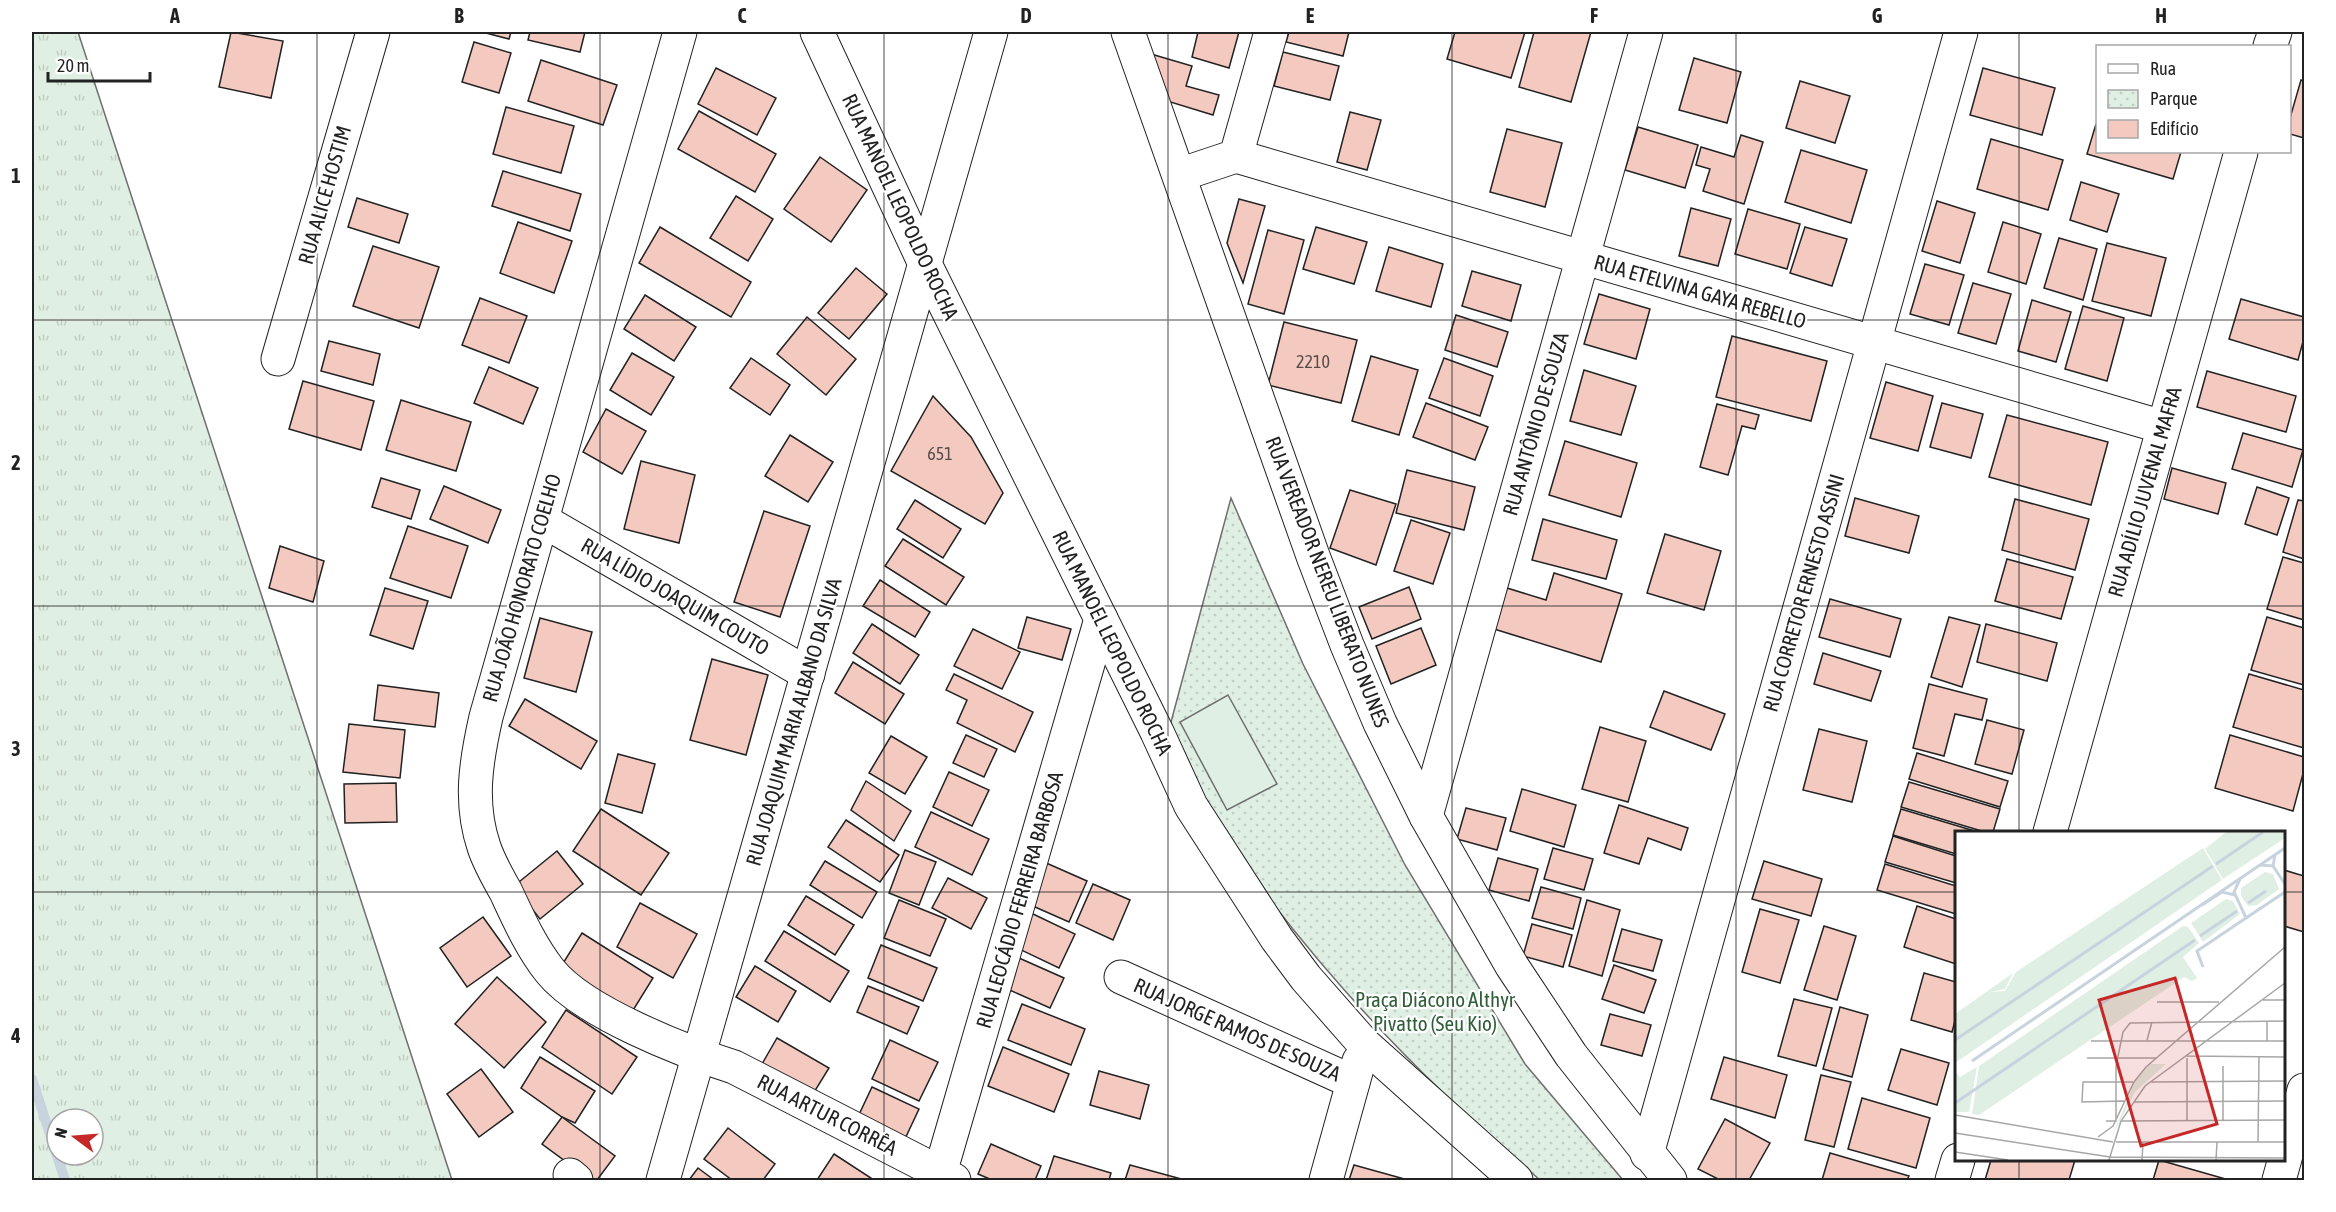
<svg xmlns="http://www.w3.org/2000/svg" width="2336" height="1212" font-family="'Asap Condensed',sans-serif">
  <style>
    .grass { fill: url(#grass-tufts); stroke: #6f6f6f; stroke-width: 1.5; fill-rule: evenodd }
    .park { fill: url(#park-dots); stroke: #6f6f6f; stroke-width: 1.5 }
    .pitch { fill: #e0efe3; stroke: #6f6f6f; stroke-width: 1.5 }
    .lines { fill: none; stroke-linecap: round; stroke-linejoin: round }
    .stream { stroke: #c7d3dd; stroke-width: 10 }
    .building { fill: #f3c9c0; stroke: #222; stroke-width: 1.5 }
    .minor-casing { stroke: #222; stroke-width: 35 }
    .major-casing { stroke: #222; stroke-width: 35 }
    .minor { stroke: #fff; stroke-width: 33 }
    .major { stroke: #fff; stroke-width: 33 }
    .grid { fill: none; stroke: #222; stroke-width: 1.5; stroke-opacity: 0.55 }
    .labels { text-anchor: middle; stroke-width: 4.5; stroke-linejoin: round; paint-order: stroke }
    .number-label { font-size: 18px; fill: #564c4a }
    .street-label { font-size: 21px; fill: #222; stroke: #fff }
    .park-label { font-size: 21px; fill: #2f5e38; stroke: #fff }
    .inset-river { fill: none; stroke: #c7d3dd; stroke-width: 3 }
    .inset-road { fill: none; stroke: #a7a7a7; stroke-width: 1.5 }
    .view { fill: #c62828; fill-opacity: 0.15; stroke: #c62828; stroke-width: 3 }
    .inset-edge { fill: none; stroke: #222; stroke-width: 3 }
    .neatline { fill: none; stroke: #222; stroke-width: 2 }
    .grid-label { font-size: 20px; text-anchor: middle; font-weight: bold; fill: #222 }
  </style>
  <defs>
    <pattern id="grass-tufts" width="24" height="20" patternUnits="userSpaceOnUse" patternTransform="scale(1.5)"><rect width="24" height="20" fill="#e0efe3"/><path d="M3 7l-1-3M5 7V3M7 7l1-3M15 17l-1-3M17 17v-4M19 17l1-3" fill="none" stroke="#c0cdc2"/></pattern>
    <pattern id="park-dots" width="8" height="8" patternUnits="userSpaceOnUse" patternTransform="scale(1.5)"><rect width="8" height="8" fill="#e0efe3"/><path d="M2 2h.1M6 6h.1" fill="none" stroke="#c0cdc2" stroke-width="1.8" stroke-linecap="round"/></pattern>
  </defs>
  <rect width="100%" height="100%" fill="#fff"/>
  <path class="grass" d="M32 32H78L452 1180H32ZM57 1119H93V1155H57Z"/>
  <path class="park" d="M1231 498 1303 664 1405 865 1525 1064 1623 1180H1540C1430 1087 1329 983 1245 866 1216 826 1192 779 1167 737Z"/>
  <polygon class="pitch" points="1228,695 1277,784 1227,810 1180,722"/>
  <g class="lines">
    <polyline class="stream" points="32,1079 65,1180"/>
  </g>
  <g class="building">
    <polygon points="231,32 283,41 271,98 219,87"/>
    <polygon points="482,32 511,32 509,39"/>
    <polygon points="530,32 585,32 580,52 528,40"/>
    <polygon points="1198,32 1239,32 1229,68 1192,57"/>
    <polygon points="1289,32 1349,32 1343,56 1286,42"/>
    <polygon points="1455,32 1525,32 1511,78 1447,59"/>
    <polygon points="1534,32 1591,32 1571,102 1519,87"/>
    <polygon points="474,42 511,53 499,93 462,82"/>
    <polygon points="1283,52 1339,66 1330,100 1274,86"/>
    <polygon points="1151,54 1192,66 1186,86 1219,95 1213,115 1167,101"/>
    <polygon points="1694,58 1741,72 1727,123 1679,110"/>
    <polygon points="541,60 617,85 603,125 528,101"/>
    <polygon points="716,68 776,98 757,135 698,104"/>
    <polygon points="1983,68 2055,88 2042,135 1970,115"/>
    <polygon points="2301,80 2304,81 2304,138 2290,134 2290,118"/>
    <polygon points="1800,81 1850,96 1835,143 1786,128"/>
    <polygon points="506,107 574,126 561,173 493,154"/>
    <polygon points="699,111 776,154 755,192 678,149"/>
    <polygon points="1350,112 1381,120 1367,170 1337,162"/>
    <polygon points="2096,124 2098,152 2181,152 2173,179 2087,154"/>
    <polygon points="1638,127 1698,145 1685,188 1625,170"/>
    <polygon points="1507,129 1562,143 1545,207 1490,192"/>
    <polygon points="1741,135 1763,142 1744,204 1703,191 1710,169 1696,165 1701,147 1734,157"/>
    <polygon points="1991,139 2063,160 2048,210 1977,189"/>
    <polygon points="1801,150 1867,170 1851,223 1785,202"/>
    <polygon points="820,157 867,190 831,242 784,209"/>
    <polygon points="503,171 581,194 570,231 492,206"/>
    <polygon points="2081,182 2119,194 2107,232 2070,220"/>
    <polygon points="736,196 773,219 748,261 710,238"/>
    <polygon points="357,198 408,214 399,243 348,227"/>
    <polygon points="1239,199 1265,206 1243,283 1227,243"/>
    <polygon points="1937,201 1975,213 1960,263 1922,251"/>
    <polygon points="1691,208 1731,219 1718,266 1679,256"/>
    <polygon points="1748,209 1800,224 1787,269 1735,254"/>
    <polygon points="518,222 572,241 554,293 500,273"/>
    <polygon points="2003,222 2041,234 2026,284 1988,272"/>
    <polygon points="660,227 751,282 731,317 639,263"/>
    <polygon points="1316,227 1367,242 1354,284 1303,269"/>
    <polygon points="1805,227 1847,239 1832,286 1790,273"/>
    <polygon points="1268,230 1304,240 1284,314 1248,304"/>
    <polygon points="2059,238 2097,249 2083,300 2044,288"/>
    <polygon points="2107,243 2166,258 2151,316 2092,301"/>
    <polygon points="373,246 439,267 419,328 353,306"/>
    <polygon points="1389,247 1443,264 1431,307 1376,291"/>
    <polygon points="1925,264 1964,275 1949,325 1910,314"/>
    <polygon points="856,268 887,294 849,339 818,313"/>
    <polygon points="1472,271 1521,285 1511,321 1462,306"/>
    <polygon points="1973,283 2011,294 1996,344 1958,333"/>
    <polygon points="1599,294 1650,309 1636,359 1584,344"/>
    <polygon points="645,295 696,327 674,361 624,329"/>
    <polygon points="480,298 527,316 509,363 462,345"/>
    <polygon points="2241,299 2304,317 2304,338 2298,360 2229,339"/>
    <polygon points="2032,300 2071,312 2056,362 2018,351"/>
    <polygon points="2083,306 2124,318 2107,381 2065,369"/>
    <polygon points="1456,315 1508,332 1497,367 1445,350"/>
    <polygon points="807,317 856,359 826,395 777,354"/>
    <polygon points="1284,322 1357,340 1341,403 1268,385"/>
    <polygon points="1732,336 1827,361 1811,421 1716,397"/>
    <polygon points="329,341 380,354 373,385 321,371"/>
    <polygon points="632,353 674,377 651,415 610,390"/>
    <polygon points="1371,356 1418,370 1399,435 1352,421"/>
    <polygon points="751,358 790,385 770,415 730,388"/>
    <polygon points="1444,358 1493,376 1480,416 1429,398"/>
    <polygon points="489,367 538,388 523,424 474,403"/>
    <polygon points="1584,370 1636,386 1621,435 1570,421"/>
    <polygon points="2207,371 2296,396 2286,432 2197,407"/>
    <polygon points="303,381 374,401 361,450 289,429"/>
    <polygon points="1886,382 1933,396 1918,451 1870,438"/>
    <polygon points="933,396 971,437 1003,493 985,524 891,471"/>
    <polygon points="401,400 471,422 456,471 386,450"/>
    <polygon points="1426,403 1488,427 1475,460 1413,437"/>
    <polygon points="1942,403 1983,414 1971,458 1930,447"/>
    <polygon points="1717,404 1759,415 1755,429 1742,426 1728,475 1700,467"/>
    <polygon points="606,409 646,431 622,474 583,452"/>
    <polygon points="2007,415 2108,442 2091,505 1989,477"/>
    <polygon points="2243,433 2303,450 2292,487 2232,469"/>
    <polygon points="790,435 833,462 808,502 765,476"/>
    <polygon points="1565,441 1637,463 1621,517 1549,495"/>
    <polygon points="641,461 695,475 679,543 624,529"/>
    <polygon points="2172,468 2226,483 2218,514 2164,499"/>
    <polygon points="1407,470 1475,487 1464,530 1396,513"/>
    <polygon points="381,478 420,490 411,519 372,507"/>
    <polygon points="444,486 501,510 488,543 430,519"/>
    <polygon points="2257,487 2289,498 2277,535 2245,524"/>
    <polygon points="1350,490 1396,504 1376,565 1330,548"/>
    <polygon points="1855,498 1919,516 1909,553 1845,536"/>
    <polygon points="2015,499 2089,519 2075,570 2002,550"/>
    <polygon points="915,500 961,529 943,558 897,529"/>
    <polygon points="2298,500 2304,501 2304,559 2283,552"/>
    <polygon points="764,511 810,526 780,617 734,602"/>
    <polygon points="1543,519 1617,540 1606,579 1532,560"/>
    <polygon points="1411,520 1450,533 1433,584 1394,571"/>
    <polygon points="408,526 468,546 451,598 390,578"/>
    <polygon points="1665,534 1721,551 1704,610 1647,593"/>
    <polygon points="903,539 964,577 946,605 885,566"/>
    <polygon points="280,546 324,561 313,602 269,588"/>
    <polygon points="2283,557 2304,563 2304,620 2267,609"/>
    <polygon points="2007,559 2073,577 2061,619 1995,601"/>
    <polygon points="1554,573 1622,594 1601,662 1494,629 1507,588 1546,600"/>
    <polygon points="880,580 930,612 915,637 863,606"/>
    <polygon points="1409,587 1421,619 1372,639 1359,607"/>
    <polygon points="385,588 428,601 413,649 370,635"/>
    <polygon points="1830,599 1901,619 1890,657 1819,637"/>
    <polygon points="1027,617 1071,629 1062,660 1018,648"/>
    <polygon points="1949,617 1980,625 1962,687 1931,677"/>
    <polygon points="2267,617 2304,628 2304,685 2251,670"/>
    <polygon points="540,618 592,632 576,692 524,678"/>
    <polygon points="872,624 919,655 900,684 853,653"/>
    <polygon points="1986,624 2057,643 2047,681 1977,662"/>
    <polygon points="1421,628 1436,665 1391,684 1376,646"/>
    <polygon points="973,629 1020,652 1002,689 954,666"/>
    <polygon points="1823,653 1881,671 1871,701 1814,684"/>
    <polygon points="712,659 768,675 746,755 690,740"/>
    <polygon points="853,662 904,694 885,724 835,693"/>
    <polygon points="954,674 1033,712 1015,752 957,723 967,700 946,690"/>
    <polygon points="2249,674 2304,690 2304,748 2233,727"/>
    <polygon points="1929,684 1987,699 1982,720 1955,714 1944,756 1913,748"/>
    <polygon points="378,685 439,693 435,727 374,720"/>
    <polygon points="1664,691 1725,714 1711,750 1650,727"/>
    <polygon points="525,699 597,741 581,769 509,726"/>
    <polygon points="1987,720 2024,730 2012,774 1975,764"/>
    <polygon points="349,724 405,730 400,778 343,772"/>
    <polygon points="1600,727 1646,741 1628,802 1582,789"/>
    <polygon points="1819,729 1867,741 1852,802 1803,790"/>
    <polygon points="966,735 997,749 984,777 953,763"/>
    <polygon points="2230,735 2304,757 2304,770 2293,811 2215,788"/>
    <polygon points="891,736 927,757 905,794 869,773"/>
    <polygon points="1917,753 2008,781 2000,807 1909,779"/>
    <polygon points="618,754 655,764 642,813 605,803"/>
    <polygon points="949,772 989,790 972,826 933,807"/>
    <polygon points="866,781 911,811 894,841 851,810"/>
    <polygon points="1909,782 2000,809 1993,832 1985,832 1901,807"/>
    <polygon points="396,783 397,822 345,823 344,784"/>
    <polygon points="1522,789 1576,805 1564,847 1510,831"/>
    <polygon points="1619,805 1688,828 1681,850 1648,838 1639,864 1604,853"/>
    <polygon points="1466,808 1506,818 1497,850 1457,839"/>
    <polygon points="601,809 669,853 641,895 573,851"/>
    <polygon points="1901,809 1978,832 1956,832 1956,854 1893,835"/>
    <polygon points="931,812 989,839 972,875 915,847"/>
    <polygon points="846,820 899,855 880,882 828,847"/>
    <polygon points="1893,836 1956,856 1956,883 1885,862"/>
    <polygon points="1553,848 1593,859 1584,890 1544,879"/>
    <polygon points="905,850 936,862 919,905 889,893"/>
    <polygon points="557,851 583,884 540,919 514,886"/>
    <polygon points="1498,858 1538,869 1529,901 1489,890"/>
    <polygon points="825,861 877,892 862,918 810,885"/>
    <polygon points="1764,861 1822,879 1811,916 1752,899"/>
    <polygon points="1044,862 1087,881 1069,922 1026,903"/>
    <polygon points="1885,864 1956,886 1956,914 1877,890"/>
    <polygon points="2284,870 2304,876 2304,932 2284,926"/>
    <polygon points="948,878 987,898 971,929 932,908"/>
    <polygon points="1093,884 1130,900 1113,940 1076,923"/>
    <polygon points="1541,887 1581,898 1573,929 1532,918"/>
    <polygon points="806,896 854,925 835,955 788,925"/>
    <polygon points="899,900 946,919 930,956 884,938"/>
    <polygon points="1587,900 1620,910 1602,976 1569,966"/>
    <polygon points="640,903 697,934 673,978 617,947"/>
    <polygon points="1917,906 1956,919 1956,964 1904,947"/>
    <polygon points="1760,909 1799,920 1780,983 1742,972"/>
    <polygon points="1031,913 1075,934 1059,968 1015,947"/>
    <polygon points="483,917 511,956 467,987 440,948"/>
    <polygon points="1532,924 1572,935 1563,967 1523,956"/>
    <polygon points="1824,926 1856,936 1837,1000 1804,990"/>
    <polygon points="1622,929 1662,940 1653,971 1613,961"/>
    <polygon points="784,931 849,971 830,1002 765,961"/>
    <polygon points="582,933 653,978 632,1012 560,968"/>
    <polygon points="881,945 937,968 923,1001 868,978"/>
    <polygon points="1019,958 1064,978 1050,1008 1005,988"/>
    <polygon points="1614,965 1656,980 1644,1013 1602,999"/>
    <polygon points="755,966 796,991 778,1022 736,997"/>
    <polygon points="1924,973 1956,982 1956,1017 1952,1032 1911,1020"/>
    <polygon points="497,977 546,1022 504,1068 455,1024"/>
    <polygon points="868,986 919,1007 907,1034 857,1012"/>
    <polygon points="1794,999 1832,1008 1816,1066 1778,1056"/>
    <polygon points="1022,1004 1085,1029 1071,1065 1008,1040"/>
    <polygon points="1840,1007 1868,1015 1852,1077 1823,1069"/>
    <polygon points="566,1010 637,1057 612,1094 542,1047"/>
    <polygon points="1610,1014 1651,1025 1642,1056 1601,1045"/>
    <polygon points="777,1038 829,1068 813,1094 762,1064"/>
    <polygon points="890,1040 938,1062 919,1101 872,1079"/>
    <polygon points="1003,1047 1069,1074 1054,1112 988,1086"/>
    <polygon points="1901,1049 1949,1063 1937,1105 1888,1090"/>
    <polygon points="540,1057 595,1091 575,1123 562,1117 521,1088"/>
    <polygon points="1724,1057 1787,1075 1775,1118 1711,1099"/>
    <polygon points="481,1069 513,1112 479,1137 447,1094"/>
    <polygon points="1099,1071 1149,1085 1140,1119 1090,1105"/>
    <polygon points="1821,1075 1851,1082 1834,1147 1805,1140"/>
    <polygon points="872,1087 919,1109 903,1143 856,1121"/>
    <polygon points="1862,1098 1930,1118 1916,1168 1848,1149"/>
    <polygon points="562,1117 615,1156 597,1180 591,1180 542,1144"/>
    <polygon points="1725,1119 1770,1143 1749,1180 1720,1180 1698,1169"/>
    <polygon points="728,1128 775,1164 763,1180 732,1180 704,1159"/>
    <polygon points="991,1144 1041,1166 1035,1180 992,1180 978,1174"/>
    <polygon points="1830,1153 1909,1176 1907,1180 1822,1180"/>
    <polygon points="834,1154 874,1180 817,1180"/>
    <polygon points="1054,1156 1111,1173 1109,1180 1046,1180"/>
    <polygon points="1991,1160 2075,1160 2069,1180 1985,1180"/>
    <polygon points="2159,1160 2229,1180 2153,1180"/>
    <polygon points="1130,1165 1185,1180 1125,1180"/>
    <polygon points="1354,1165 1408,1180 1349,1180"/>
    <polygon points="698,1168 714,1180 689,1180"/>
  </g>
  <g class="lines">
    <defs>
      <g id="minor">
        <path d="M680 32 486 717C476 761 469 803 484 847 489 862 498 878 506 892 519 920 531 947 550 971 583 1012 683 1051 734 1067L954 1180"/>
        <polyline points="2270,46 2275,32"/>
        <polyline points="1236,156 2163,427"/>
        <polyline points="1179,175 1236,156 1271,32"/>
        <polyline points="278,359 373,32"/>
        <polyline points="542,520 808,674"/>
        <polyline points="1426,816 1646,32"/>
        <polyline points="2050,832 2241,152"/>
        <polyline points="1121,977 1353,1082"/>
        <polyline points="1647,1154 1961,32"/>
        <polyline points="570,1175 576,1180"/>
        <polyline points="663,1180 991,32"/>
        <polyline points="938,1180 1101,619"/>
        <polyline points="1326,1180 1359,1061"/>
        <polyline points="1952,1180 1958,1160"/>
        <polyline points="2279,1180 2304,1090"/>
      </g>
      <g id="major">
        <polyline points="817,32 925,264 1157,732 1191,806 1277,939 1306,978 1364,1044 1516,1180"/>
        <polyline points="1128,32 1313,556 1347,645 1380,723 1426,816 1512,966 1571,1055 1670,1180"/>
      </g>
    </defs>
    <use href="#minor" class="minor-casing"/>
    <use href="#major" class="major-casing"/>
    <use href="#minor" class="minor"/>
    <use href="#major" class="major"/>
  </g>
  <path class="grid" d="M317 32V1180M600 32V1180M884 32V1180M1168 32V1180M1452 32V1180M1736 32V1180M2019 32V832M32 320H2304M32 606H2304M32 892H1956M2284 892H2304M2019 1160V1180"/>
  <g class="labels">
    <g class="number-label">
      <text x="1313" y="368">2210</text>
      <text x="940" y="460">651</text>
    </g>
    <g class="street-label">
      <text transform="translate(325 195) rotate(-74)" y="7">RUA ALICE HOSTIM</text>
      <text transform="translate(900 207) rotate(65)" y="7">RUA MANOEL LEOPOLDO ROCHA</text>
      <text transform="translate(1700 292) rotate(16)" y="7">RUA ETELVINA GAYA REBELLO</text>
      <text transform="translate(1536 424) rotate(-74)" y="7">RUA ANTÔNIO DE SOUZA</text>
      <text transform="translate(2145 492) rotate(-74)" y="7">RUA ADÍLIO JUVENAL MAFRA</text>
      <text transform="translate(1327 582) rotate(69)" y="7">RUA VEREADOR NEREU LIBERATO NUNES</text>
      <text transform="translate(522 588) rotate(-74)" y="7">RUA JOÃO HONORATO COELHO</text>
      <text transform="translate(1804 593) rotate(-74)" y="7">RUA CORRETOR ERNESTO ASSINI</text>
      <text transform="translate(675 597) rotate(30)" y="7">RUA LÍDIO JOAQUIM COUTO</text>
      <text transform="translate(1112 643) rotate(64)" y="7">RUA MANOEL LEOPOLDO ROCHA</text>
      <text transform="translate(794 722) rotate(-74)" y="7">RUA JOAQUIM MARIA ALBANO DA SILVA</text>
      <text transform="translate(1020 900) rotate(-74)" y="7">RUA LEOCÁDIO FERREIRA BARBOSA</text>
      <text transform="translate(1237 1030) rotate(24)" y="7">RUA JORGE RAMOS DE SOUZA</text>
      <text transform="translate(827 1115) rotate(27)" y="7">RUA ARTUR CORRÊA</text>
    </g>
    <g class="park-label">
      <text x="1435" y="1007">Praça Diácono Althyr<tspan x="1435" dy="24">Pivatto (Seu Kio)</tspan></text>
    </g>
  </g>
  <g transform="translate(1955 831)">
    <rect width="330" height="330" fill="#fff"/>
    <path d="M271 1H330V7L268 48 250 18ZM248 17 267 49 0 232V183L58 142 50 158 35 161 50 160 61 141ZM310 41 318 43 324 58 302 74 293 75 286 65V57ZM271 68 278 70 285 83 248 111 236 92ZM228 95 233 96 244 112 228 126 242 147 237 150 229 146 24 284 17 283 24 235ZM22 236 14 281H0V240L5 246Z" fill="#e0efe3"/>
    <path d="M194 233H211L180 261 156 307 180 251Z" fill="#e0efe3"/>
    <path class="inset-river" d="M261 33 308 1M305 34 318 35 320 24M318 35 330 53M285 48 279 61 291 87 330 61M293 72 311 60M247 74 267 61 280 64M245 105 282 80M248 136 242 120 291 87M0 209 258 35M17 230 330 17M0 272 240 109"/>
    <path class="inset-road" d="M308 169H330M202 171H264M192 209 197 191M136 210H330M312 210V190M231 225 330 226M132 227H201M196 251 330 250M169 270 127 271 128 251H178M179 271 330 270M0 284 158 311M151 290H161V235L168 201 175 192 330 190M166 290 330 289M232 290V227M268 290V235M0 302 155 326 330 327M143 306 158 295 179 251 191 236 330 116M161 311H330M303 311 304 226M0 321 53 329M154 329 166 290 190 255 330 152M187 329 188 311M261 329 262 311"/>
    <path class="view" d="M220 147 262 293 186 315 144 169Z"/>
    <rect width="330" height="330" class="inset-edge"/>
  </g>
  <rect width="2336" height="1212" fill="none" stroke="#ffffff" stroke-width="66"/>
  <rect x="2096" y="45" width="195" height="108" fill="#ffffff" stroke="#a7a7a7" stroke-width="1.5"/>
  <rect x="2108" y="64" width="30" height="9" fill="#ffffff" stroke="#a7a7a7" stroke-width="1.5"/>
  <text x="2150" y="75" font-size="18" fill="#222222">Rua</text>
  <rect x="2108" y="90" width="30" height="18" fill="url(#park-dots)" stroke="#a7a7a7" stroke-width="1.5"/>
  <text x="2150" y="105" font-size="18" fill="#222222">Parque</text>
  <rect x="2108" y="120" width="30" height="18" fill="#f3c9c0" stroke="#a7a7a7" stroke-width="1.5"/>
  <text x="2150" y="135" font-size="18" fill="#222222">Edifício</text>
  <g transform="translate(75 1137) rotate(286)"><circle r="28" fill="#ffffff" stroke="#a7a7a7" stroke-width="1.5"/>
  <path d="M0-4.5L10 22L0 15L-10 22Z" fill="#c62828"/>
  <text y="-9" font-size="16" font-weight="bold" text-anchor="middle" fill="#222222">N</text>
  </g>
  <path d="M48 72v9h102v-9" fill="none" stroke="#222222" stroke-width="3"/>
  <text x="57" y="72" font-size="18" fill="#222222" stroke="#ffffff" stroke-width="4.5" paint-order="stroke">20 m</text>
  <rect x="33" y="33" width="2270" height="1146" class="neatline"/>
  <g class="grid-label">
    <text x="175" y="23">A</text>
    <text x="459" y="23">B</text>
    <text x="742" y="23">C</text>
    <text x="1026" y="23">D</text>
    <text x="1310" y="23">E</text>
    <text x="1594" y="23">F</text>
    <text x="1877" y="23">G</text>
    <text x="2161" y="23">H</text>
    <text x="16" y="183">1</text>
    <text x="16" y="470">2</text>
    <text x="16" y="756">3</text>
    <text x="16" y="1043">4</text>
  </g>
</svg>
